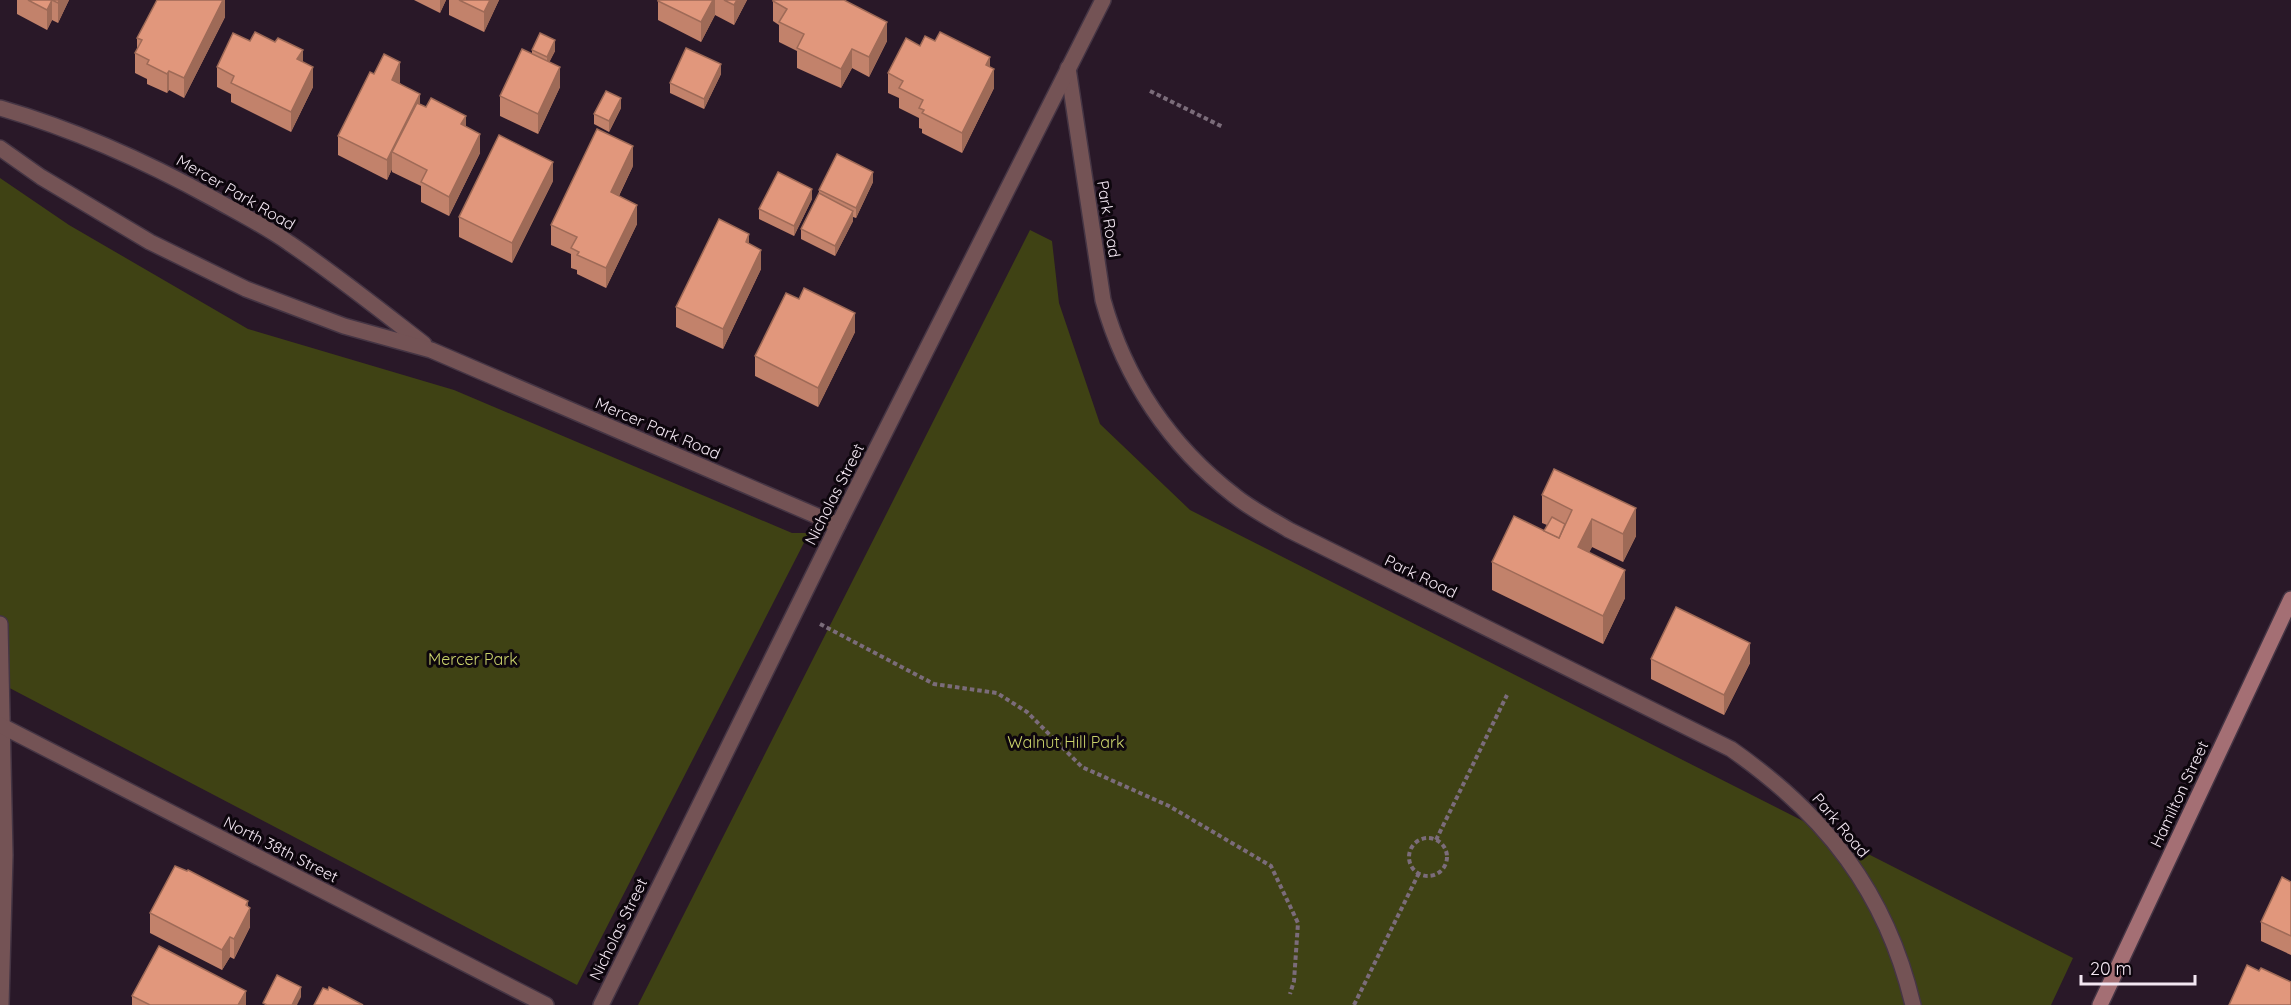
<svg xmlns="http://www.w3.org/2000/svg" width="2291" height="1005" font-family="Quicksand,sans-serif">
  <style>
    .green { fill: #3f4214 }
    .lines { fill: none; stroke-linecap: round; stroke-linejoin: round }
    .street-casing { stroke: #453544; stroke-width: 18 }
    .secondary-casing { stroke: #453544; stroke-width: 18 }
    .path { stroke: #7b6c7a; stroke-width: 4; stroke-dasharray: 4.5 3; stroke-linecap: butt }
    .street { stroke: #745355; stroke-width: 15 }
    .secondary { stroke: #a46f74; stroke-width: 15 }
    .wall { fill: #c2826b }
    .shaded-wall { fill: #9e6a57 }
    .building { fill: #e1977c; stroke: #9e6a57; stroke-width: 1.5 }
    .labels { text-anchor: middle; stroke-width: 6; stroke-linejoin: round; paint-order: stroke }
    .street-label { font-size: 16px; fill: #f3e7f2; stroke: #0d060d }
    .park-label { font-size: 16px; fill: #cad26b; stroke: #0d060d }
  </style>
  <rect width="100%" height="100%" fill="#291828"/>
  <!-- green -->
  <g class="green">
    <polygon points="0,178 69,225 248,329 454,390 792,533 809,533 577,985 0,683"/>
    <polygon points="1030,230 1052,241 1059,303 1100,424 1190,510 2073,958 2051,1005 638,1005"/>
  </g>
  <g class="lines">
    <!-- street casing -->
    <g class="street-casing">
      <g id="street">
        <path d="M1068 68 1103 300C1125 379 1170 446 1235 496 1251 509 1271 519 1289 530L1731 749C1825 815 1886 891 1913 1005"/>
        <path d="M0 108C76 130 145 161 214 199 239 213 265 226 289 243 335 274 380 310 424 344"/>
        <polyline points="0,148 41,177 150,242 246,289 344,326 431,350 838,525"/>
        <polyline points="0,624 5,855 1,1005"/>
        <polyline points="0,725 546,1005"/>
        <polyline points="601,1005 838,525 1103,0"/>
      </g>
    </g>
    <!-- secondary casing -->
    <g class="secondary-casing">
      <polyline id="secondary" points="2100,1005 2291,599"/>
    </g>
    <!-- path -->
    <g class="path">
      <polyline points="1150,91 1223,127"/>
      <polyline points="820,624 934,684 997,693 1027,712 1082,767 1169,806 1271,866 1298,923 1294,981 1290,994"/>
      <circle cx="1428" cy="857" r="19"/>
      <polyline points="1436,840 1507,695"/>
      <polyline points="1354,1005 1419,873"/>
    </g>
    <!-- street -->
    <use href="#street" class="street"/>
    <!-- secondary -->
    <use href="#secondary" class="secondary"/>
  </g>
  <!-- wall -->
  <g class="wall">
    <polygon points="17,0 69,0 58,23 52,20 47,30 17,14"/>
    <polygon points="225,0 225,17 184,98 169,90 167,93 147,84 147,79 135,73 135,53 137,50 137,38"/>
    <polygon points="414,0 446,0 440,13"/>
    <polygon points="449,0 499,0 484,32 449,15"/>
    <polygon points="658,0 747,0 734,25 715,15 701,42 658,20"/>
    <polygon points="773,1 887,41 869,77 852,68 841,88 797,68 797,51 779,42 779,25 773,21"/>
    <polygon points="250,41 303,62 313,87 291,132 231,102 231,94 217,87 217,67"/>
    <polygon points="920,46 990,67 994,88 962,153 922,133 922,129 919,128 919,118 899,108 899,98 888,93 888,73"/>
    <polygon points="532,50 555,51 549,62 560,87 538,134 500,116 500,96 532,54"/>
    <polygon points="721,74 704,109 670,93 670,83"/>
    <polygon points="400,82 400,83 420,104 466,127 480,153 449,216 421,202 421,186 392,172 392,169 387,180 338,155 338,136"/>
    <polygon points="621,108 609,132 594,124 594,114"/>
    <polygon points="633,166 619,196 637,224 606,288 577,274 577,270 571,268 571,254 551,245 551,225"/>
    <polygon points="553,181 512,263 459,237 459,217"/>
    <polygon points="873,182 856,218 853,217 853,221 835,256 801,239 801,229 819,193 819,190"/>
    <polygon points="812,199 794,236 759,219 759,209"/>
    <polygon points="749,244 761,269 723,349 676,327 676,307"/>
    <polygon points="799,299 855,332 818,407 755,376 755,356"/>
    <polygon points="1542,495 1636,536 1623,562 1592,547 1589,552 1625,598 1603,644 1492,590 1492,562 1544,531 1547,525 1542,523"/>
    <polygon points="1651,659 1750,663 1724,715 1651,679"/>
    <polygon points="2291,882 2291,955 2261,941 2261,922"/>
    <polygon points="248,907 250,927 234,959 230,957 222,970 150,933 150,913"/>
    <polygon points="132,996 246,1005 132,1005"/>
  </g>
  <!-- shaded-wall -->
  <g class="shaded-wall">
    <polygon points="52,0 52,20 47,30 47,10"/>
    <polygon points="59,0 69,0 58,23 58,3"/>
    <polygon points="223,0 225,0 225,17 184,98 184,78"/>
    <polygon points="440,0 446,0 440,13"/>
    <polygon points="490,0 499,0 484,32 484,12"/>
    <polygon points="713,0 715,0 715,15 701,42 701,22"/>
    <polygon points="737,0 747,0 734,25 734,5"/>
    <polygon points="887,22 887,41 869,77 869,57"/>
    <polygon points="555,40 555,51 547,67 547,57"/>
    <polygon points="852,49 852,68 841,88 841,69"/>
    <polygon points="303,50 303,69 297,59"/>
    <polygon points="990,57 990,76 986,65"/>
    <polygon points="400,62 400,82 392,99 392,80"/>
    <polygon points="721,64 721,74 704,109 704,99"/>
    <polygon points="313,67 313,87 291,132 291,112"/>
    <polygon points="560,67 560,87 538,134 538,114"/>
    <polygon points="994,69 994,88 962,153 962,133"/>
    <polygon points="169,71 169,90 167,93 167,74"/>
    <polygon points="420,94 420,113 392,152 392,169 387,180 387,160"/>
    <polygon points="621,98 621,108 609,132 609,121"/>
    <polygon points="466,116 466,136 461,124"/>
    <polygon points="480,134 480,153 449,216 449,197"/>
    <polygon points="633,146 633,166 611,212 611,192"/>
    <polygon points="553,162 553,181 512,263 512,243"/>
    <polygon points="873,172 873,182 856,218 856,208"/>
    <polygon points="812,189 812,199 794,236 794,226"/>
    <polygon points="637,205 637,224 606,288 606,268"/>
    <polygon points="853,211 853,221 835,256 835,246"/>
    <polygon points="749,234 749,254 746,242"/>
    <polygon points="761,250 761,269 723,349 723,329"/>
    <polygon points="855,313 855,332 818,407 818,388"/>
    <polygon points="1636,508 1636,536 1623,562 1623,534"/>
    <polygon points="1592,519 1592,547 1578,575 1578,547"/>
    <polygon points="1625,570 1625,598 1603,644 1603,616"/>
    <polygon points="1750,643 1750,663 1724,715 1724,695"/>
    <polygon points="248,901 248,912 250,908 250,927 234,959 234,939"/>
    <polygon points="230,937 230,957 222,970 222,950"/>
    <polygon points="301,987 301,997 297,1005 292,1005"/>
    <polygon points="246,991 246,1005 238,1005"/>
  </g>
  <!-- building -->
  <g class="building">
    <polygon points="28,0 59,0 58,3 52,0 47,10"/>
    <polygon points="157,0 223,0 184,78 169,71 167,74 147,64 149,60 135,53 142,40 137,38"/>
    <polygon points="459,0 490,0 484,12"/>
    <polygon points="658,0 713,0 701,22 658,1"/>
    <polygon points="724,0 737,0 734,5"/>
    <polygon points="773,0 844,0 887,22 869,57 852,49 841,69 797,48 804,34 779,22 787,9 773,1"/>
    <polygon points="255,32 275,42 278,38 303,50 297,59 313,67 291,112 231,83 234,76 217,67 233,33 250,41"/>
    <polygon points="940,32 990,57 986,65 994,69 962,133 922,113 924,110 919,108 923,100 899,88 903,81 888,73 906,38 920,46 925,36 935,41"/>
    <polygon points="540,33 555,40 547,57 532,50"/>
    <polygon points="686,48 721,64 704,99 670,83"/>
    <polygon points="522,49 560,67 538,114 500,96"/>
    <polygon points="384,54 400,62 392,80 420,94 387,160 338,136 370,72 374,74"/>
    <polygon points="606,91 621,98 609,121 594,114"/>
    <polygon points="431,98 466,116 461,124 480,134 449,197 421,182 427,170 392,152 417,103 426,107"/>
    <polygon points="597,129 633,146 611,192 637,205 606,268 577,255 579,252 571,248 577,237 551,225"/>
    <polygon points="499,135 553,162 512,243 459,217"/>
    <polygon points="837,154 873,172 856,208 819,190"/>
    <polygon points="778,172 812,189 794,226 759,209"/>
    <polygon points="819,193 853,211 835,246 801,229"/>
    <polygon points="719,219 749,234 746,242 761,250 723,329 676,307"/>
    <polygon points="804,288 855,313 818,388 755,356 786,293 799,299"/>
    <polygon points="1554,469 1636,508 1623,534 1592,519 1578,547 1625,570 1603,616 1492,562 1514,516 1559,538 1572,510 1542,495"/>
    <polygon points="1552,517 1565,524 1559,538 1544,531"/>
    <polygon points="1676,607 1750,643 1724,695 1651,659"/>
    <polygon points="175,866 187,871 188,870 248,901 246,905 250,908 234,939 230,937 222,950 150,913"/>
    <polygon points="2282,877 2291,882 2291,936 2261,922"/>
    <polygon points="159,946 246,991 238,1005 150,1005 132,996"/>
    <polygon points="2247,965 2259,971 2261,968 2291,982 2291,1005 2229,1005"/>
    <polygon points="277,975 301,987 292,1005 267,1005 263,1003"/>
    <polygon points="329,987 363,1005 314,1005 323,988 328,990"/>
  </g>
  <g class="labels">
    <!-- street labels -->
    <g class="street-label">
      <text transform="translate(236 192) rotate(30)" y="6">Mercer Park Road</text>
      <text transform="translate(1109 219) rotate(81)" y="6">Park Road</text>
      <text transform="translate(658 428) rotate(23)" y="6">Mercer Park Road</text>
      <text transform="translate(834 494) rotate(-63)" y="6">Nicholas Street</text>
      <text transform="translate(1421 576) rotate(26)" y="6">Park Road</text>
      <text transform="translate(2179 794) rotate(-65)" y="6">Hamilton Street</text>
      <text transform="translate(1841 825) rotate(50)" y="6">Park Road</text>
      <text transform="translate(281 849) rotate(27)" y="6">North 38th Street</text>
      <text transform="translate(618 929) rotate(-64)" y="6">Nicholas Street</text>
    </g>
    <!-- park labels -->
    <g class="park-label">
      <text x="473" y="665">Mercer Park</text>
      <text x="1066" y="748">Walnut Hill Park</text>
    </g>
  </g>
  <!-- scale -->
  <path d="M2081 975v9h114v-9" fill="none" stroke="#f3e7f2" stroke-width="3"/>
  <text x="2090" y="975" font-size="18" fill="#f3e7f2" stroke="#0d060d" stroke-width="4.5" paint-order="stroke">20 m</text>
</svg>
